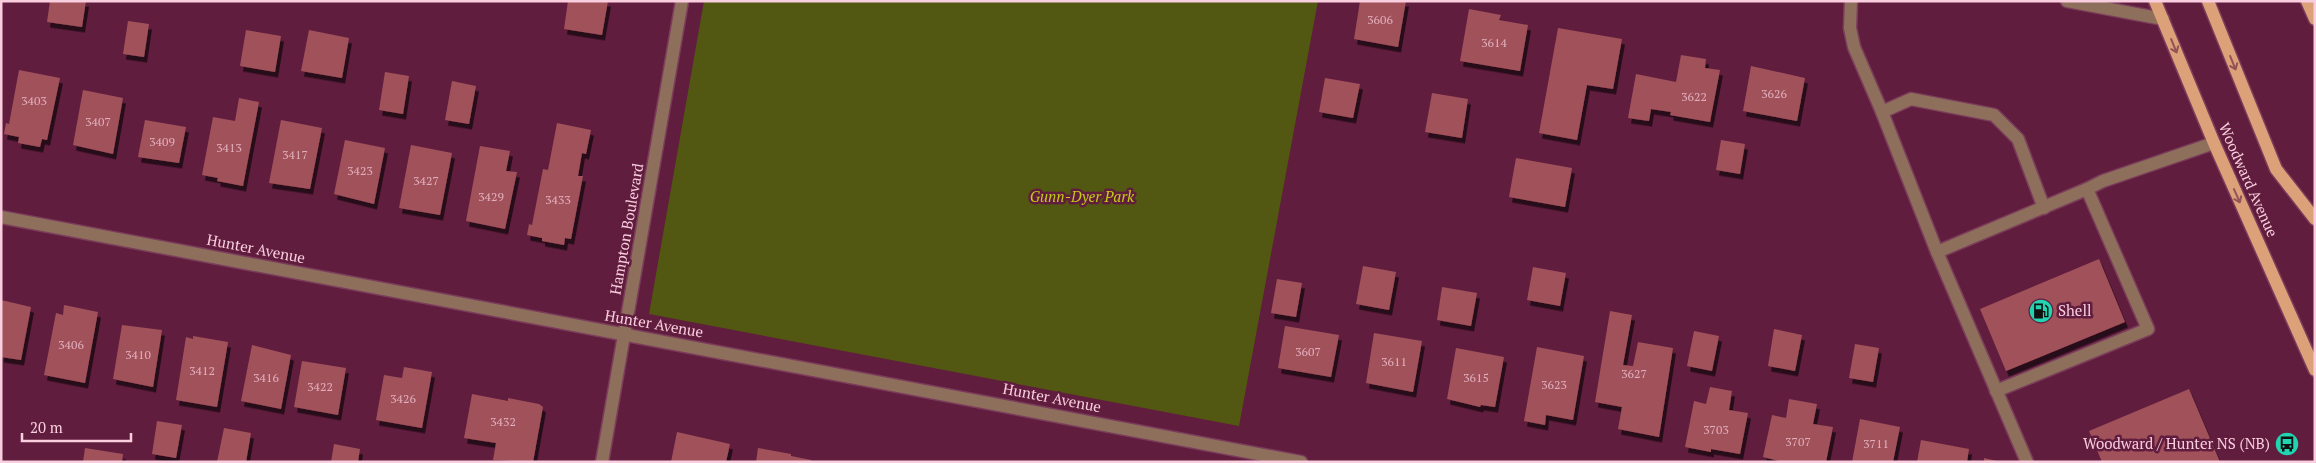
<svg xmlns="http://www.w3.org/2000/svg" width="2316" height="463" font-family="'PT Serif',serif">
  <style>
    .green { fill: #525711 }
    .building { fill: #a0515a; filter: url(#shadow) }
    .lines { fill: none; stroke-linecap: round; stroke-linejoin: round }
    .minor-casing { stroke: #7c3d5b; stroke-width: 15 }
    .major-casing { stroke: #7c3d5b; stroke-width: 15 }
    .minor { stroke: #8d6f5c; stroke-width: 12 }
    .major { stroke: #dda17a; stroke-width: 12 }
    .oneway { stroke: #935256 }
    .labels { text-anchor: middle; stroke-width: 5; stroke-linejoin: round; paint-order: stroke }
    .number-label { font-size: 12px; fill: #e3afbd }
    .street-label { font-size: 15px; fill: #f9cede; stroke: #611d3e }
    .park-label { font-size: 15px; font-style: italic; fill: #c1cc13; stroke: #611d3e }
    .poi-label { font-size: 15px; fill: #f9cede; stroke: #611d3e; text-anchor: start }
  </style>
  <defs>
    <filter id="shadow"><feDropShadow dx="3" dy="5.5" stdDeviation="0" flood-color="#0009"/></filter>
  </defs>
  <rect width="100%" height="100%" fill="#611d3e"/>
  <!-- green -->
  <polygon class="green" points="704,1 1318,1 1239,426 649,314"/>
  <!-- building -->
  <g class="building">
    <polygon points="50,1 86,1 82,27 47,22"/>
    <polygon points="568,1 608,1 602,35 564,29"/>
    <polygon points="1360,1 1406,1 1398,47 1354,39"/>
    <polygon points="1469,9 1501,15 1499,20 1528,25 1520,71 1460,61"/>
    <polygon points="128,21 149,24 144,57 123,54"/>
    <polygon points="1558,28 1622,39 1613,89 1587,85 1577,140 1539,133"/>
    <polygon points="246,30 281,36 275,72 240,66"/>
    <polygon points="309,30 349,38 342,78 301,71"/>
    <polygon points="1681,55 1706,59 1705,68 1720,70 1710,122 1670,115 1671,112 1651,109 1649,121 1628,118 1636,74 1676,82"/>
    <polygon points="1751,66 1805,78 1797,121 1743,111"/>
    <polygon points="19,70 60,78 47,140 42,139 40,147 18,143 19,137 4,134 6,123 9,124"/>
    <polygon points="385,72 409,76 403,114 379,110"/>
    <polygon points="1325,78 1360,84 1353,118 1319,112"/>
    <polygon points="452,81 476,86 469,124 445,120"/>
    <polygon points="83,90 123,98 113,154 73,145"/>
    <polygon points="1432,93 1468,99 1462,138 1425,132"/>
    <polygon points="239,98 259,102 243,186 217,181 218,178 202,175 213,117 235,121"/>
    <polygon points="145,120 186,127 179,163 138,157"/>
    <polygon points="281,120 322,128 310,189 269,183"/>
    <polygon points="557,123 591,130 586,154 582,153 578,176 583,176 571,239 565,238 564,245 542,241 542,238 527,235 529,224 532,225 543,169 548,170"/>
    <polygon points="345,140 385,148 374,204 334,194"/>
    <polygon points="1721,140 1745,144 1740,174 1716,170"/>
    <polygon points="411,145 452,153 440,215 399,208"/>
    <polygon points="480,146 510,151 506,171 517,172 505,229 466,221"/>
    <polygon points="1516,158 1572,168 1565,207 1509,197"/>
    <polygon points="2099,259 2125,322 2006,371 1980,309"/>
    <polygon points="1363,266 1396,272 1389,310 1356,304"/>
    <polygon points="1533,267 1566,273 1560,306 1527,300"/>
    <polygon points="1277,279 1302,283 1296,317 1271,313"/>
    <polygon points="1442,287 1477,293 1471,326 1437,320"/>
    <polygon points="1,300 31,307 21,360 1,357"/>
    <polygon points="64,305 98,312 85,383 44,375 56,313 63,315"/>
    <polygon points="1610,311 1632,315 1623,365 1633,366 1638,342 1673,348 1659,437 1618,429 1622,407 1595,402"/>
    <polygon points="122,325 162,330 153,387 113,379"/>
    <polygon points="1285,326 1339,335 1331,377 1278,368"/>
    <polygon points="1774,329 1802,335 1795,371 1768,366"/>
    <polygon points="1694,331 1719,336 1712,371 1687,366"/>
    <polygon points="1374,333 1422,341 1413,392 1366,383"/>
    <polygon points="193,336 228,342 217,407 176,400 186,337 193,339"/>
    <polygon points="1855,344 1879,348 1873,382 1849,378"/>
    <polygon points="252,345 291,355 281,409 241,401"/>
    <polygon points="1537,347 1584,356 1573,420 1546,415 1545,425 1524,421"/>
    <polygon points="1456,348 1504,357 1495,407 1481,405 1480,407 1447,399"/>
    <polygon points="302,361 346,368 338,415 294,407"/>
    <polygon points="404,367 432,372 422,428 376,420 384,375 402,378"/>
    <polygon points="1710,387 1732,391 1729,410 1748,413 1740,454 1711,449 1711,452 1685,447 1694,401 1706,404"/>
    <polygon points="2189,389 2220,462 2102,462 2089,431"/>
    <polygon points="472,394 508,401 508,398 539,404 543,407 533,462 493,460 496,443 464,438"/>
    <polygon points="1789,399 1817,404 1813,424 1833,427 1826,462 1783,462 1763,457 1772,415 1786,418"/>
    <polygon points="1860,419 1900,427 1893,462 1852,462"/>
    <polygon points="157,421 182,425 176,458 152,454"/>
    <polygon points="224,428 251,433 246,462 217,462"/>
    <polygon points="677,432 730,444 726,462 671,462"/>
    <polygon points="1921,440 1969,449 1967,462 1917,462"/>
    <polygon points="334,444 360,449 358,462 331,462"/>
    <polygon points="85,448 123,454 122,462 83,462"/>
    <polygon points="758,448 791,454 791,456 811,460 811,462 756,462"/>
    <polygon points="1984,458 1997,461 1997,462 1984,462"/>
  </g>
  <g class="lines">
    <!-- minor casing -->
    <g class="minor-casing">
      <g id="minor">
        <polyline points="1851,1 1850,28 1854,47 1882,112 1937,252 2027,462"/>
        <polyline points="2067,1 2163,19"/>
        <polyline points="1882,112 1911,99 1994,115 2018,139 2044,208"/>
        <polyline points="1,217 1301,462"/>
        <polyline points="1937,252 2087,189"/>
        <polyline points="1996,391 2148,329 2087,189 2103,181 2214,143"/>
        <polyline points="602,462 682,1"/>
      </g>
    </g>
    <!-- major casing -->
    <g class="major-casing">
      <g id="major">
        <polyline points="2155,1 2214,143 2315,370"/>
        <polyline points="2208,1 2276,169 2315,219"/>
        <polyline points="2307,1 2315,19"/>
      </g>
    </g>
    <!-- minor -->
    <use href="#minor" class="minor"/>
    <!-- major -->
    <use href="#major" class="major"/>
  </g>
  <!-- one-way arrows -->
  <defs><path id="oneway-shaft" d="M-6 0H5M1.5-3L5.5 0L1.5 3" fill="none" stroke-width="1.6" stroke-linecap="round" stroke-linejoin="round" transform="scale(1.25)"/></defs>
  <g class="oneway">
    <use href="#oneway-shaft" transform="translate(2174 46) rotate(68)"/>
    <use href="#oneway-shaft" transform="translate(2233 63) rotate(68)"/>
    <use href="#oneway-shaft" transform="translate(2237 196) rotate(66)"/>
  </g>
  <!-- icons -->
  <defs>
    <g id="fuel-disc" transform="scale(1.25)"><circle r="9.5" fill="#20d5b0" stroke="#611d3e"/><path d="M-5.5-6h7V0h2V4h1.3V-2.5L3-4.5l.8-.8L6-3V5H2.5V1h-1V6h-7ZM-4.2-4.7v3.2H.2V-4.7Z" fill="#111"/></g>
    <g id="bus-disc" transform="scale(1.25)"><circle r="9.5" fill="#20d5b0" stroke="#611d3e"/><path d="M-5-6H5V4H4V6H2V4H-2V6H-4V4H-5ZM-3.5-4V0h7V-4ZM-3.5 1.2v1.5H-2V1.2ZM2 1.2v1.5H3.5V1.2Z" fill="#111"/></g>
  </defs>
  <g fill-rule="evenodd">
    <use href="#fuel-disc" x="2041" y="311"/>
    <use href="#bus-disc" x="2287" y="444"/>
  </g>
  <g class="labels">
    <!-- number labels -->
    <g class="number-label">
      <text x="1380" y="24">3606</text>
      <text x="1494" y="47">3614</text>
      <text x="1774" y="98">3626</text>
      <text x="1694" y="101">3622</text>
      <text x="34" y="105">3403</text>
      <text x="98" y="126">3407</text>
      <text x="162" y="146">3409</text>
      <text x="229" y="152">3413</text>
      <text x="295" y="159">3417</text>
      <text x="360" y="175">3423</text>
      <text x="426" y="185">3427</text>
      <text x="491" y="201">3429</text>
      <text x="558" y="204">3433</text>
      <text x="71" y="349">3406</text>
      <text x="1308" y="356">3607</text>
      <text x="138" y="359">3410</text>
      <text x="1394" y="366">3611</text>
      <text x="202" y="375">3412</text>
      <text x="1634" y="378">3627</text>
      <text x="266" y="382">3416</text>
      <text x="1476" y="382">3615</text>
      <text x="1554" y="389">3623</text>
      <text x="320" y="391">3422</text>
      <text x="403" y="403">3426</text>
      <text x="503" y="426">3432</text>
      <text x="1716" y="434">3703</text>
      <text x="1798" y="446">3707</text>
      <text x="1876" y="448">3711</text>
    </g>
    <!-- street labels -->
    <g class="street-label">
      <text transform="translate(2248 180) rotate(66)" y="5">Woodward Avenue</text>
      <text transform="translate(627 229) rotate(-80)" y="5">Hampton Boulevard</text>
      <text transform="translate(256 249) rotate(11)" y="5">Hunter Avenue</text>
      <text transform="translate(654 324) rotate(10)" y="5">Hunter Avenue</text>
      <text transform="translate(1052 398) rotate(11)" y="5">Hunter Avenue</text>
    </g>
    <!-- park labels -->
    <g class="park-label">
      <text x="1082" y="202">Gunn-Dyer Park</text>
    </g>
    <!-- poi labels -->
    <g class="poi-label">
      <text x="2058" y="316">Shell</text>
      <text x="2270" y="449" text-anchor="end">Woodward / Hunter NS (NB)</text>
    </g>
  </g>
  <!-- border -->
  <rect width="2316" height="463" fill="none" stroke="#f9cede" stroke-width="5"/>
  <!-- scale -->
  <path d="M22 433v8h109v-8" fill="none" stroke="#f9cede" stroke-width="2.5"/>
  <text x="30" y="433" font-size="15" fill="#f9cede" stroke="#611d3e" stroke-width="4" paint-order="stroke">20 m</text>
</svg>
